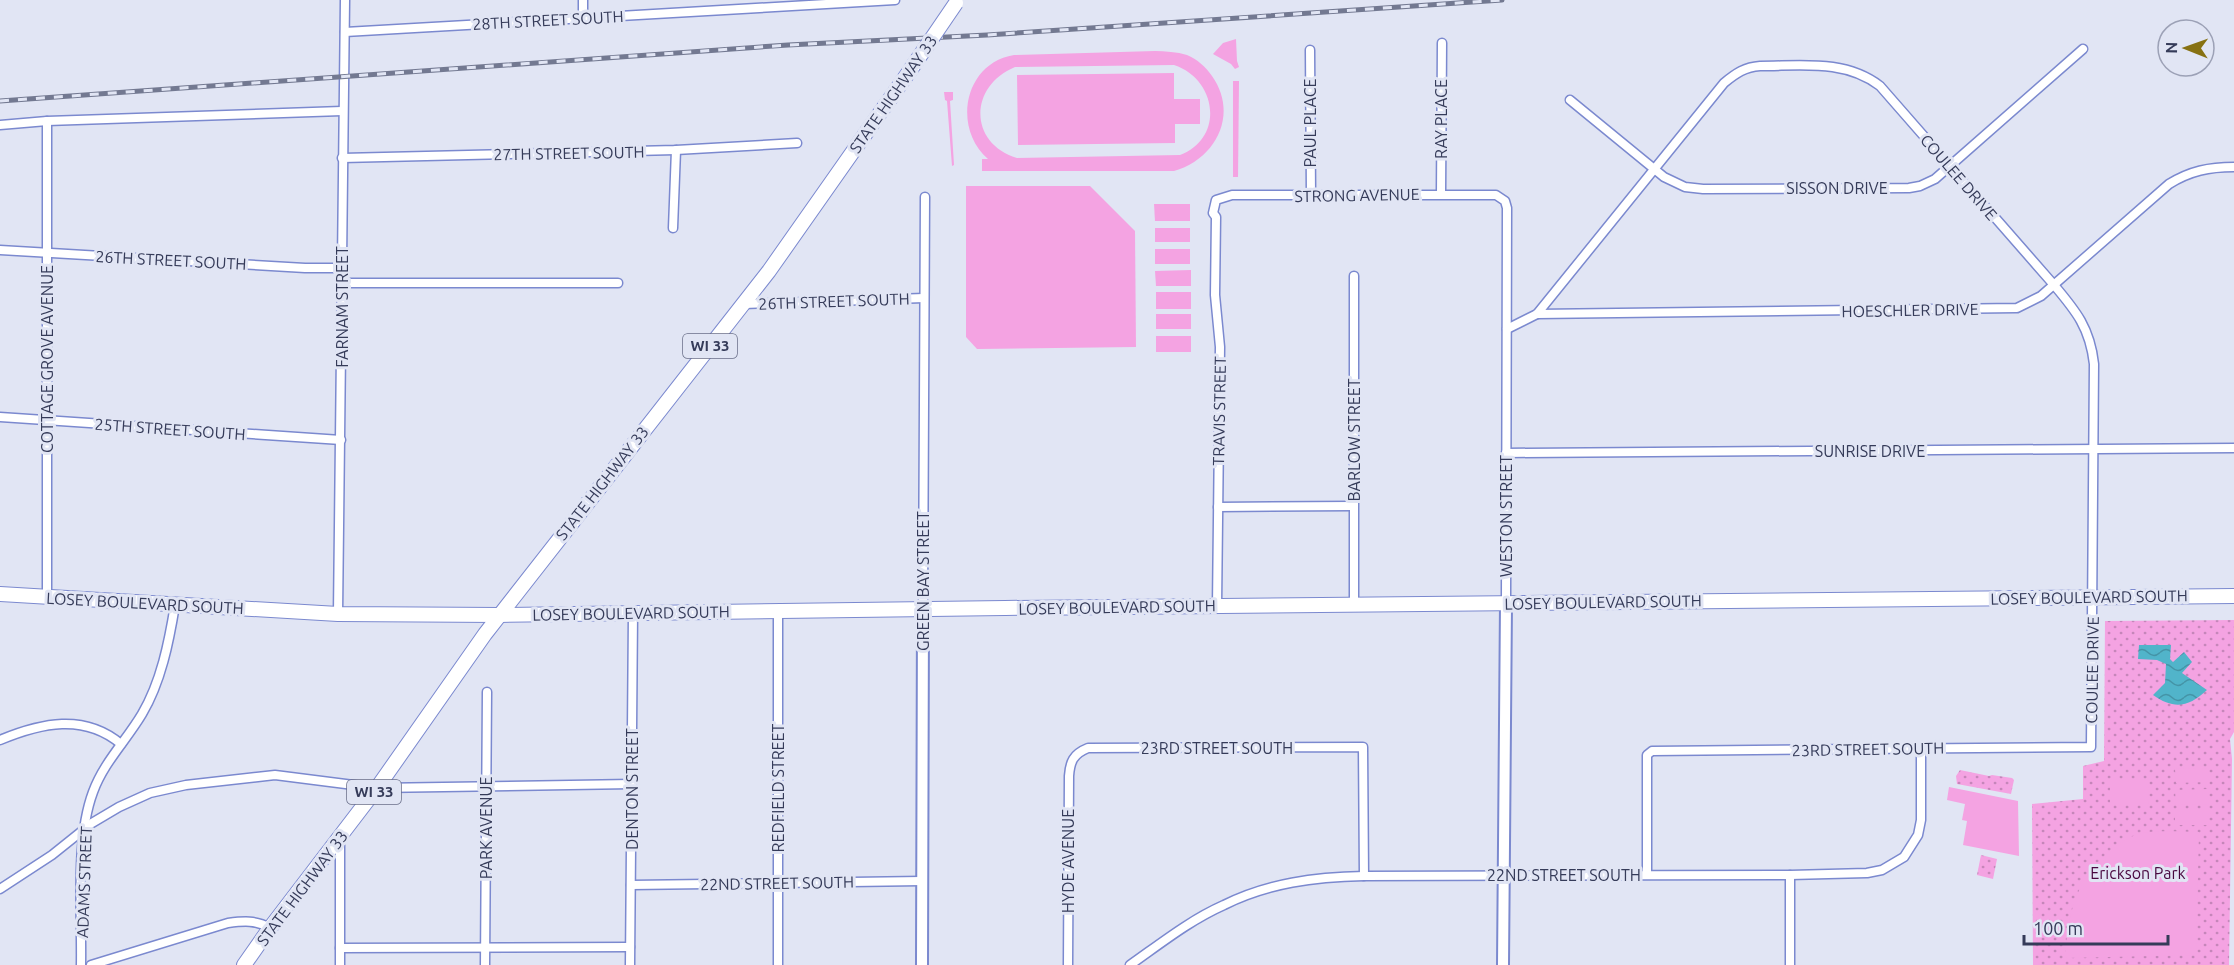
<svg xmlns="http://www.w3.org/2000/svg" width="2234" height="965" font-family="Ubuntu,sans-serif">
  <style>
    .grass { fill: url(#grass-dots) }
    .pitch { fill: #f4a3e2; fill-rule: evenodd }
    .water { fill: url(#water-waves) }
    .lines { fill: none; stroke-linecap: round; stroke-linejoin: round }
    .minor-casing { stroke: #7b89cf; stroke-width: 11 }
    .tertiary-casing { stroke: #7b89cf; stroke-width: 14 }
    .primary-casing { stroke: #7b89cf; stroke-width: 16 }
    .minor { stroke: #fff; stroke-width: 8 }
    .tertiary { stroke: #fff; stroke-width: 10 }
    .primary { stroke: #fff; stroke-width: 14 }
    .rail-casing { stroke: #737991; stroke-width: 5 }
    .rail { stroke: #e1e5f4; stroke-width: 3; stroke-dasharray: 9; stroke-linecap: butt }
    .primary-bridge-casing { stroke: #7b89cf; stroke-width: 16; stroke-linecap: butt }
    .primary-bridge { stroke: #fff; stroke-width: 14 }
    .labels { text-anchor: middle; stroke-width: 6; stroke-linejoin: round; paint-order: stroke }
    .shield { fill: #e1e5f4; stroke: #696e88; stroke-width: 1.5 }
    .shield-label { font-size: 15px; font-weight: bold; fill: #353b59 }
    .street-label { font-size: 16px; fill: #353b59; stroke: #e1e5f4 }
    .park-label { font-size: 16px; fill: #48073f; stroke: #e1e5f4 }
  </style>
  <defs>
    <pattern id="grass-dots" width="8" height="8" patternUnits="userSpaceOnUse" patternTransform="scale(1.5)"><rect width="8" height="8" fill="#f4a3e2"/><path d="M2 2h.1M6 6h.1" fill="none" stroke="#c686ba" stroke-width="1.8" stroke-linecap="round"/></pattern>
    <pattern id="water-waves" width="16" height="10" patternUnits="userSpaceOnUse" patternTransform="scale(1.5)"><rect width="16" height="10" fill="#51b4ca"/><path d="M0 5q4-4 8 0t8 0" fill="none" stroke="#4494a7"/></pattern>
  </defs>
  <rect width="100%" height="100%" fill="#e1e5f4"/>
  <!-- grass -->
  <g class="grass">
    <polygon points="2234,620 2234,732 2230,739 2232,759 2229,965 2033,965 2032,804 2083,799 2083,766 2104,761 2105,621"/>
    <polygon points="1960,770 1989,776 1992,775 2012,778 2014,780 2011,794 1957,784 1956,776"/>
    <polygon points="1981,855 1997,859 1993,879 1977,875"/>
  </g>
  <!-- pitch -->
  <g class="pitch">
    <polygon points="1236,39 1237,61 1239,67 1235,69 1231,64 1213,54 1223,43"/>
    <path d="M1155 51C1165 51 1177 52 1187 55 1197 59 1206 67 1212 76 1239 114 1216 159 1174 171H982V159H988C952 128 964 63 1014 55ZM1174 65C1217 79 1225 138 1180 155L1017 158C968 143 969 86 1015 67Z"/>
    <polygon points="1174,73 1174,99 1200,99 1200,124 1175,124 1175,143 1018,145 1017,75"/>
    <polygon points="1233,81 1239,81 1238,177 1233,177"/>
    <polygon points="944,92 953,92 953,100 950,101 954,165 952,166 947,101 945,100"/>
    <polygon points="966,186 1090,186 1135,231 1136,347 977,349 966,337"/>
    <polygon points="1190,204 1190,221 1155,221 1154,204"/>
    <rect x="1155" y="228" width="35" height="14"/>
    <rect x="1155" y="249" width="35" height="15"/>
    <polygon points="1191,270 1191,286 1156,286 1155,271"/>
    <rect x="1156" y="292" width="35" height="17"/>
    <rect x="1156" y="314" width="35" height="15"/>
    <rect x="1156" y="336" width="35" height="16"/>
    <polygon points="2208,768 2208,782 2176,783 2175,769"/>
    <polygon points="2110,781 2149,781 2148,804 2110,804"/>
    <polygon points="1949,787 2018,801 2019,856 1963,845 1967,821 1962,820 1965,804 1947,800"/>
    <polygon points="2208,789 2208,804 2176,805 2175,790"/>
    <rect x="2175" y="810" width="33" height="15"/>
    <path d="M2199 832 2196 955 2065 958C2068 913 2076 876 2114 848 2123 841 2132 835 2143 833 2161 830 2180 832 2199 832Z"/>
  </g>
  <!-- water -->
  <path class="water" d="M2139 645H2171L2170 659 2173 662 2184 652 2192 662 2182 673 2207 690C2189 707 2174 710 2153 695L2165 683 2166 664 2157 660 2138 659Z"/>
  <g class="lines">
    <!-- minor casing -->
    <g class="minor-casing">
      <g id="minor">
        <polyline points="583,18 583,0"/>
        <polyline points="345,32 895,0"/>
        <polyline points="1310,50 1311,196"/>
        <polyline points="1570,100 1664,177 1685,187 1703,189 1909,188 1920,186 1935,179 2083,49"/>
        <polyline points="0,125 47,121 342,111"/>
        <polyline points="342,158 676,150 797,143"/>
        <polyline points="1441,194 1442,43"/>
        <polyline points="673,228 676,150"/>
        <polyline points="0,250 305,268 343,268"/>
        <polyline points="342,283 618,283"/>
        <polyline points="744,304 924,298"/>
        <path d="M1537 314 2017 308 2041 296 2169 184C2190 171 2209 167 2234 167"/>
        <path d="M1507 329 1537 314 1724 83C1736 73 1745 67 1760 66 1801 66 1845 59 1880 86L2054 285C2076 311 2090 328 2094 364L2091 747 1652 751 1647 755V874"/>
        <polyline points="0,417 341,440"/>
        <polyline points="1506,453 2234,448"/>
        <polyline points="1218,507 1353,506"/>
        <polyline points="47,597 47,121"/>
        <polyline points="1354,605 1354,276"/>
        <polyline points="1217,606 1220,347 1215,295 1216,217 1213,213 1216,200 1232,195 1496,195 1505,201 1507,208 1506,603"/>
        <polyline points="923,609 925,197"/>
        <polyline points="338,614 345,0"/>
        <path d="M0 740C41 723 84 713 121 744"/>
        <polyline points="1790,875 1790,965"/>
        <polyline points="631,885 922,881"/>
        <polyline points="0,889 52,855 92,823 119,807 150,793 186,785 275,775 377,788 632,784"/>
        <polyline points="340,948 630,947"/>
        <path d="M81 965C82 913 75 840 93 792 104 762 126 741 142 714 161 682 169 642 175 605"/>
        <path d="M91 965 228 923C244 921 256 920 270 928"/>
        <polyline points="340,965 340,839"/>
        <polyline points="485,965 487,692"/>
        <polyline points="630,965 633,613"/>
        <polyline points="778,965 778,611"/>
        <path d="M1068 965 1069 776C1070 762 1073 754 1088 748L1363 747 1364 876"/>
        <path d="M1130 965C1160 944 1190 920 1224 905 1268 883 1315 877 1364 876L1790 875 1867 873 1882 870 1904 857 1918 835 1921 820V749"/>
      </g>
    </g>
    <!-- tertiary casing -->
    <g class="tertiary-casing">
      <g id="tertiary">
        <polyline points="922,965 923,609"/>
        <polyline points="1503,965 1506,603"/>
      </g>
    </g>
    <!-- primary casing -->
    <g class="primary-casing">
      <g id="primary">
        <polyline points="0,594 338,614 499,615 1005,608 2234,596"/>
        <polyline points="244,965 270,928 377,788 485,634 769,271 911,69"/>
      </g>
    </g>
    <!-- minor -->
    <use href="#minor" class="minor"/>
    <!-- tertiary -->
    <use href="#tertiary" class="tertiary"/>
    <!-- primary -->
    <use href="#primary" class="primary"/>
    <!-- rail casing -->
    <g class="rail-casing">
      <polyline id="rail" points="0,101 788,45 987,35 1502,0"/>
    </g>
    <!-- rail -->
    <use href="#rail" class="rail"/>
    <!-- primary-bridge casing -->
    <g class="primary-bridge-casing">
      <polyline id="primary-bridge" points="911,69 956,3"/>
    </g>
    <!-- primary-bridge -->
    <use href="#primary-bridge" class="primary-bridge"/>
  </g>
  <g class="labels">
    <!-- shield labels -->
    <g class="shield">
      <rect x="683" y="334" width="54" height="24" rx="4.5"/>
      <rect x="347" y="780" width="54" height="24" rx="4.5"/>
    </g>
    <g class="shield-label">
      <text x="710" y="351">WI 33</text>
      <text x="374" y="797">WI 33</text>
    </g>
    <!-- street labels -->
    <g class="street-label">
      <text transform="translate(548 20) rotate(-3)" y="6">28TH STREET SOUTH</text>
      <text transform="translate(893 94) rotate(-55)" y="6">STATE HIGHWAY 33</text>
      <text transform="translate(1441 119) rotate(-90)" y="6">RAY PLACE</text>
      <text transform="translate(1310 123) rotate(-90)" y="6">PAUL PLACE</text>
      <text transform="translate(569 153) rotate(-1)" y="6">27TH STREET SOUTH</text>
      <text transform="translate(1959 177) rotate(49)" y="6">COULEE DRIVE</text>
      <text x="1837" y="194">SISSON DRIVE</text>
      <text transform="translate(1357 195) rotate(-1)" y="6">STRONG AVENUE</text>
      <text transform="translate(171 260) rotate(3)" y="6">26TH STREET SOUTH</text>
      <text transform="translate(834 301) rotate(-2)" y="6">26TH STREET SOUTH</text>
      <text transform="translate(342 307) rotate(-90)" y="6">FARNAM STREET</text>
      <text transform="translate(1910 310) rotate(-1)" y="6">HOESCHLER DRIVE</text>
      <text transform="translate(47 359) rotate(-90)" y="6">COTTAGE GROVE AVENUE</text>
      <text transform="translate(1219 411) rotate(-89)" y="6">TRAVIS STREET</text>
      <text transform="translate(170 429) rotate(4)" y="6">25TH STREET SOUTH</text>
      <text transform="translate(1354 440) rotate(-90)" y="6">BARLOW STREET</text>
      <text x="1870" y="457">SUNRISE DRIVE</text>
      <text transform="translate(602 483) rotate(-52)" y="6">STATE HIGHWAY 33</text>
      <text transform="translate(1506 516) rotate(-90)" y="6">WESTON STREET</text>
      <text transform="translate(923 581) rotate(-90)" y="6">GREEN BAY STREET</text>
      <text transform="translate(2089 597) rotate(-1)" y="6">LOSEY BOULEVARD SOUTH</text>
      <text transform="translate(1603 602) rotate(-1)" y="6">LOSEY BOULEVARD SOUTH</text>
      <text transform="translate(145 603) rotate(3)" y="6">LOSEY BOULEVARD SOUTH</text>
      <text transform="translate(1117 607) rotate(-1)" y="6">LOSEY BOULEVARD SOUTH</text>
      <text transform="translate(631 613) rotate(-1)" y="6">LOSEY BOULEVARD SOUTH</text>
      <text transform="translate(2092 670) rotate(-89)" y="6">COULEE DRIVE</text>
      <text x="1217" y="754">23RD STREET SOUTH</text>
      <text transform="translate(1868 749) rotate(-1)" y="6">23RD STREET SOUTH</text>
      <text transform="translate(778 788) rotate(-90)" y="6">REDFIELD STREET</text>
      <text transform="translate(632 789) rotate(-90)" y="6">DENTON STREET</text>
      <text transform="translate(486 828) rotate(-90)" y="6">PARK AVENUE</text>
      <text transform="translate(1068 861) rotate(-90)" y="6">HYDE AVENUE</text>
      <text x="1564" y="881">22ND STREET SOUTH</text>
      <text transform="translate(84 882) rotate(-88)" y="6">ADAMS STREET</text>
      <text transform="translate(777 883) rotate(-1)" y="6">22ND STREET SOUTH</text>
      <text transform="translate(302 888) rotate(-53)" y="6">STATE HIGHWAY 33</text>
    </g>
    <!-- park labels -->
    <g class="park-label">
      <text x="2138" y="879">Erickson Park</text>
    </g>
  </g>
  <!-- north arrow -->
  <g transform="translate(2186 48) rotate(271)"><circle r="28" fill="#e1e5f4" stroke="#9ca1b6" stroke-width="1.5"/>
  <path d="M0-4.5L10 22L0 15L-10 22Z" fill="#877112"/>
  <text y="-9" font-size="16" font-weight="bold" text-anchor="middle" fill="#353b59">N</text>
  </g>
  <!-- scale -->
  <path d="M2024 935v9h144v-9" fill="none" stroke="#353b59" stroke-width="3"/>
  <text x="2033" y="935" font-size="18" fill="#353b59" stroke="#e1e5f4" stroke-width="4.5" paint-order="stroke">100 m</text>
</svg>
